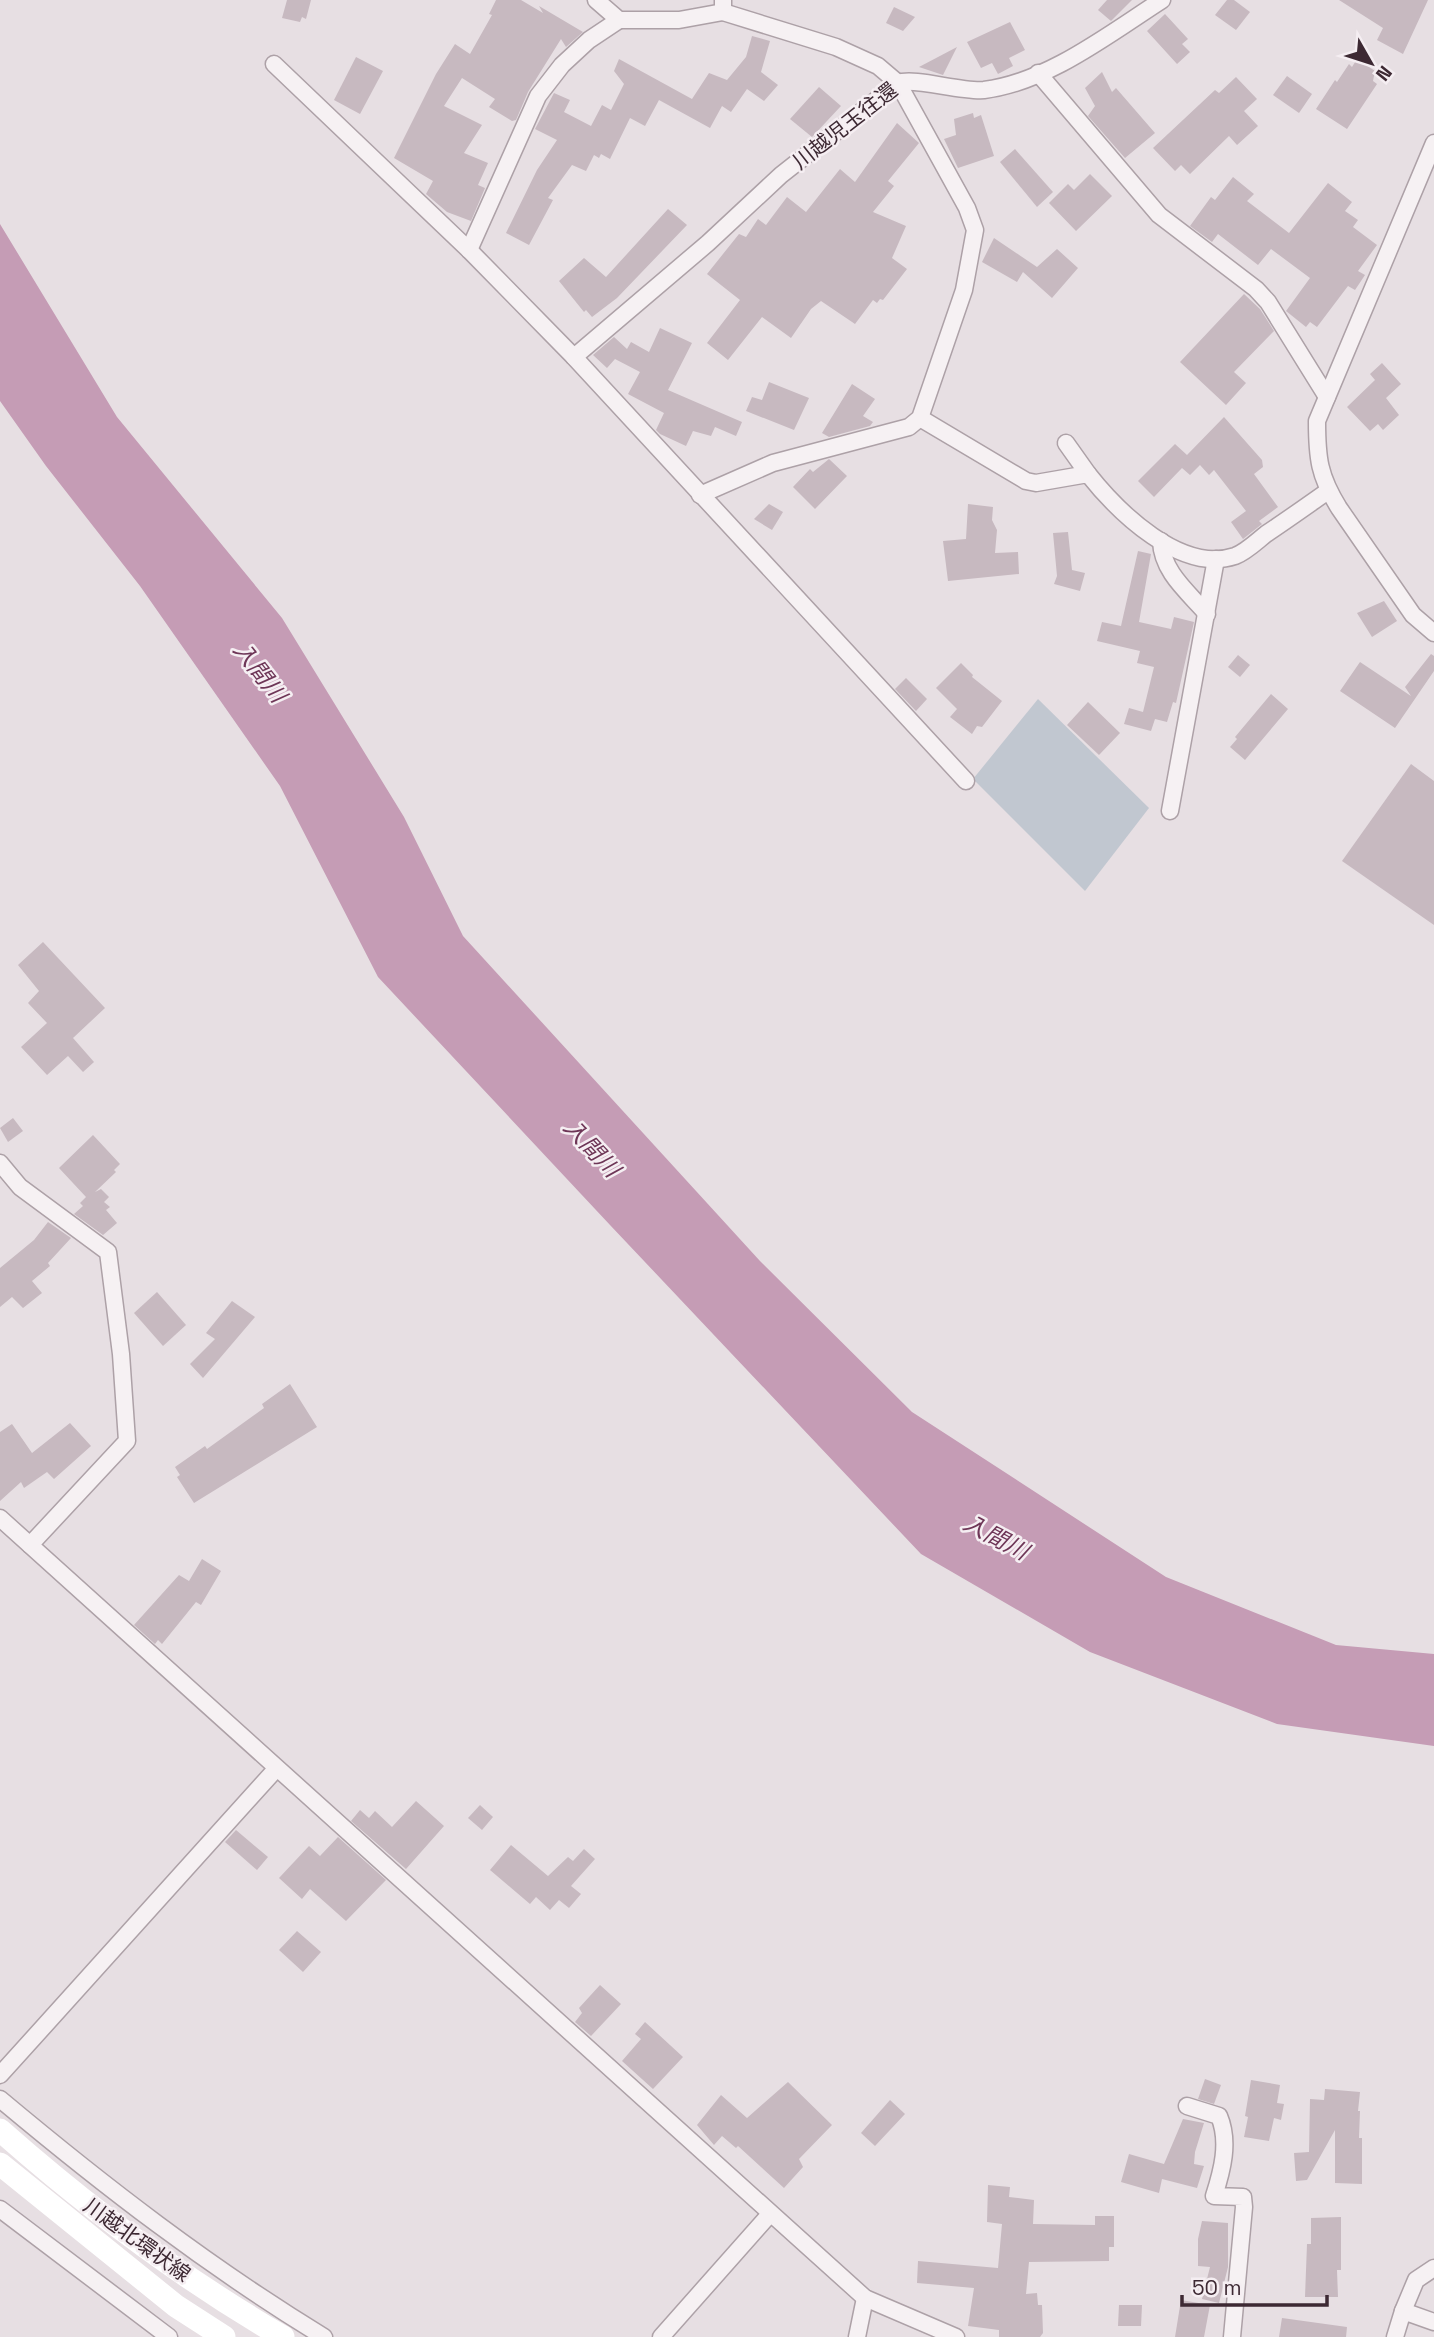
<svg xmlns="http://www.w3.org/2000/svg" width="1434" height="2337" font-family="'Space Grotesk','Noto Sans JP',sans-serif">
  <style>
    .green { fill: #c1c7d0 }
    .water { fill: #c59cb5 }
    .building { fill: #c7b9c0 }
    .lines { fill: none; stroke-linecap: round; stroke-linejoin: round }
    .street-casing { stroke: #ada1a7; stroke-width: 19 }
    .street { stroke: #f6f1f3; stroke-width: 16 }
    .secondary { stroke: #fff; stroke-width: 23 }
    .labels { text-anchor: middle; stroke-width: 5; stroke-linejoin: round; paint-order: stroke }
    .street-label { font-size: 21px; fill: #3d2933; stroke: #f5eef2 }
    .water-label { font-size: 23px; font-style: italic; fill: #6e3657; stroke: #f5eef2 }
  </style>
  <rect width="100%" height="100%" fill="#e7dfe3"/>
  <!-- green -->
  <polygon class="green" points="1038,699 1149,808 1085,891 973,779"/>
  <!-- water -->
  <polygon class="water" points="0,224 117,417 282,618 404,817 463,936 760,1261 912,1412 1166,1577 1336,1645 1434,1654 1434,1746 1277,1724 1090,1652 921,1554 610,1225 378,977 280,786 140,586 46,466 0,401"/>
  <!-- building -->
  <g class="building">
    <polygon points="287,0 311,0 306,19 302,17 300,22 282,18"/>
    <polygon points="496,0 521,0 543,13 539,6 583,32 566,47 561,39 528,92 516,120 512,121 489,107 495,99 462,78 444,106 482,125 464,153 488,163 478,185 485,188 471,221 447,212 426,194 433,181 394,158 436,74 455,44 470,54 492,15 489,14"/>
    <polygon points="1107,0 1132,0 1111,21 1098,10"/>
    <polygon points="1227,0 1234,0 1250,12 1236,30 1215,15"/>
    <polygon points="1339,0 1428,0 1403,54 1377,40 1383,28"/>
    <polygon points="894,7 915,17 903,31 886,23"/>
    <polygon points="1165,14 1188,39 1182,44 1190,52 1177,64 1147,31"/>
    <polygon points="1010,22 1025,50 1009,58 1013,66 998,74 992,63 981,68 967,42"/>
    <polygon points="752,36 770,41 761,72 778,85 764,101 747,89 731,112 722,106 710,128 659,100 645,126 630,118 610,159 601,154 599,158 594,155 586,171 572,165 548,198 553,200 529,245 506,233 537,170 557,140 535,129 554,93 570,100 564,112 591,126 602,105 611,110 624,84 614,71 619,59 692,99 709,73 727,80 746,57"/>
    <polygon points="957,47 943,75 919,67"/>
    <polygon points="356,57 383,71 360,114 334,100"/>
    <polygon points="1357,59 1375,71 1373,81 1377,84 1347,129 1316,109 1335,80 1337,82 1349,64 1352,67"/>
    <polygon points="1102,72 1112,92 1116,88 1155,133 1125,158 1088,116 1095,106 1085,88"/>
    <polygon points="1287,76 1312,94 1299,113 1273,95"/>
    <polygon points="1236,77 1257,99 1244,111 1258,126 1237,145 1229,136 1190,174 1181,165 1175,171 1153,148 1215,90 1219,93"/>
    <polygon points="819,87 841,106 812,137 790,119"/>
    <polygon points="973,113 974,118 981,115 994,156 958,168 944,139 956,135 954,119"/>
    <polygon points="897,123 919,143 888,181 894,186 873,212 906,226 892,258 907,269 883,300 880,299 877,303 873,300 855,324 821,301 811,309 791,338 762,317 728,360 707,343 740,300 707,274 739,234 746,237 758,219 766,225 787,197 806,212 840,169 855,182"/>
    <polygon points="1015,149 1053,192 1037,207 1000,162"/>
    <polygon points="1090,174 1112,196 1076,231 1049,203 1068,184 1074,190"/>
    <polygon points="1233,177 1254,194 1247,201 1289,233 1328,183 1352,202 1345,211 1358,220 1353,227 1377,245 1358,271 1365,275 1355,290 1348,286 1317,327 1310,322 1306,327 1286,311 1310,278 1271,249 1258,265 1218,234 1212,242 1190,226 1211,197 1215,200"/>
    <polygon points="668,209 687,225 617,298 592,317 586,310 584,312 559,281 584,258 606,277"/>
    <polygon points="994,238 1037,267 1057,249 1078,268 1052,298 1023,272 1017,282 982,262"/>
    <polygon points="1244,294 1260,309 1274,331 1234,372 1246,383 1226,405 1180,362"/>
    <polygon points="660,328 692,343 668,390 742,422 736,436 715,427 711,436 693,431 686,446 660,434 656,430 664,413 628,394 640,372 615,359 607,368 593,355 614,337 627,349 631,342 649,352"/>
    <polygon points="1382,363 1401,384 1386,398 1399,415 1383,430 1378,424 1370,431 1347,407 1375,380 1370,374"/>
    <polygon points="769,382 809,398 794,430 746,411 752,397 762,400"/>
    <polygon points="852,384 875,399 863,416 873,422 870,426 829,437 822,433"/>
    <polygon points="1224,417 1262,460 1263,467 1254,474 1278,507 1259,521 1262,524 1243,539 1231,522 1246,511 1214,470 1209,475 1200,465 1190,475 1182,468 1154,497 1138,481 1175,444 1187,455"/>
    <polygon points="829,459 847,476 815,509 793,487 810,469 813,472"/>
    <polygon points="769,504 783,512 772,530 754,519"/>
    <polygon points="968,504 993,507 992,520 997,530 995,553 1018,552 1019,574 948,581 943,541 966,539"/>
    <polygon points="1068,532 1072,570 1085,573 1080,591 1054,584 1057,576 1053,533"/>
    <polygon points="1138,551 1151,554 1139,622 1171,629 1174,617 1194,622 1176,703 1173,702 1167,722 1155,719 1151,731 1124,724 1129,708 1143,712 1154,667 1137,663 1140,651 1097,641 1102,622 1121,626"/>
    <polygon points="1384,601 1397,621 1372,637 1357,613"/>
    <polygon points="1431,654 1434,656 1434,671 1395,728 1340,691 1360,662 1411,696 1405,687"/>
    <polygon points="1238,655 1250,665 1240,677 1228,667"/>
    <polygon points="961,663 973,675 972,677 1002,701 982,727 977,726 972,734 950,717 957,709 936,688"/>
    <polygon points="906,678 927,699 916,711 895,689"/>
    <polygon points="1271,694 1288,709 1245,760 1230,747 1237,739 1235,737"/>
    <polygon points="1088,702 1120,733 1099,755 1067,725"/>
    <polygon points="1411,764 1434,781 1434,925 1342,861"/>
    <polygon points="43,942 105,1008 73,1038 94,1062 83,1072 68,1056 47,1075 21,1047 47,1023 28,1003 39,991 18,965"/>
    <polygon points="13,1118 23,1131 8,1142 0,1128"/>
    <polygon points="93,1135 120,1164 114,1170 116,1172 95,1192 101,1189 109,1197 104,1202 110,1207 106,1210 117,1223 103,1235 74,1214 83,1206 80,1203 86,1197 59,1168"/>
    <polygon points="48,1222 71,1238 48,1263 50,1266 32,1281 42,1293 23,1308 12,1297 0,1307 0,1268 34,1240"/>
    <polygon points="157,1292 186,1325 163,1346 134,1313"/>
    <polygon points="232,1301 255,1317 203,1378 190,1364 215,1339 206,1333"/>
    <polygon points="290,1384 317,1427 194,1503 177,1477 180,1475 175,1467 205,1446 207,1449 264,1408 262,1404"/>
    <polygon points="70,1423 91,1446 54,1479 47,1472 24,1488 21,1482 0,1501 0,1432 12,1424 32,1453"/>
    <polygon points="202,1559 221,1571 201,1605 196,1602 162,1644 158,1640 155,1644 134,1625 179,1575 189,1581"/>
    <polygon points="416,1801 444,1826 406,1869 351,1821 360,1810 369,1818 375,1811 392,1827"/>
    <polygon points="480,1805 493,1817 482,1830 468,1818"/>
    <polygon points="236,1830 268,1857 257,1870 225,1842"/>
    <polygon points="338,1837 386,1880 346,1921 310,1889 302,1899 279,1878 309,1846 320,1856"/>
    <polygon points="511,1845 548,1876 568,1857 573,1861 584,1849 595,1859 571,1886 581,1894 569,1908 559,1900 550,1910 536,1897 530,1904 490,1870"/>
    <polygon points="297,1931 321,1952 303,1972 279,1950"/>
    <polygon points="600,1985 621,2004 591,2036 575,2022 582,2013 579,2008"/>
    <polygon points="645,2022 683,2057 653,2089 622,2061 641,2039 635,2034"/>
    <polygon points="1205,2079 1221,2085 1214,2104 1198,2099"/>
    <polygon points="1251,2080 1280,2085 1277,2103 1284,2104 1281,2120 1274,2118 1269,2141 1244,2137 1248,2117 1245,2116"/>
    <polygon points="788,2082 832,2125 799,2159 803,2167 784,2188 738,2146 736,2148 722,2136 714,2145 697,2125 721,2095 747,2118"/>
    <polygon points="1325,2089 1360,2092 1358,2111 1360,2111 1359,2138 1362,2138 1362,2184 1335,2183 1335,2130 1307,2180 1296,2181 1294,2153 1309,2152 1310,2099 1324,2100"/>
    <polygon points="890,2100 905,2114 875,2146 861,2133"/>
    <polygon points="1183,2119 1204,2123 1195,2152 1194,2164 1204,2166 1197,2188 1162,2179 1159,2193 1121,2182 1129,2154 1164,2164"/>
    <polygon points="988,2185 1010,2187 1009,2197 1034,2200 1033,2224 1095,2225 1095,2216 1114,2216 1114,2247 1109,2247 1109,2261 1029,2262 1026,2294 1037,2293 1038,2305 1042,2305 1043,2333 1040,2337 999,2337 999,2330 968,2326 974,2288 917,2283 918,2261 998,2268 1002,2224 987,2222"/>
    <polygon points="1341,2217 1341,2270 1337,2270 1338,2297 1305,2297 1307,2244 1311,2244 1311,2218"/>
    <polygon points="1202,2221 1228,2223 1228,2267 1219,2303 1202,2299 1210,2267 1198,2266 1198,2239"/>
    <polygon points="1181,2300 1210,2305 1204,2337 1175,2337"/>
    <polygon points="1119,2305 1142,2305 1141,2326 1118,2326"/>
    <polygon points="1282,2318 1347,2327 1346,2337 1279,2337"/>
  </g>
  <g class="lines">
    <!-- street casing -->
    <g class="street-casing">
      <g id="street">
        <polyline points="596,0 619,20 679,20 723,12 723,0"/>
        <polyline points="274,64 469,250 574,357 966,781"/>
        <polyline points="1038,73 1159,215 1256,289 1268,302 1327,397"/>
        <path d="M1434 143 1317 421C1317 458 1319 476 1339 508L1413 615 1434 633"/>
        <polyline points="469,250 538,96 562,65 589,40 619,20"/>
        <path d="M574 357 708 243 781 175 898 83C915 77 960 92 984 90 1048 82 1109 34 1162 0"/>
        <path d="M920 418 1026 481 1036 483 1088 474C1118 512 1181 574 1235 556 1246 552 1257 541 1266 534 1287 520 1308 505 1328 491"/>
        <polyline points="1066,443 1088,474"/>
        <polyline points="700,495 773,463 909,427 920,418 964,290 975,230 967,208 898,83 878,66 836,47 723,12"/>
        <path d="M1161 541C1162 572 1188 592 1207 614"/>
        <polyline points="1170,811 1216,559"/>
        <polyline points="0,1163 20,1187 108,1252 121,1354 127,1441 30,1545"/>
        <polyline points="0,1518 865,2298 956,2337"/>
        <polyline points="0,2075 276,1769"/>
        <path d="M0 2099C104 2186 209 2267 324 2337"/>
        <path d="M1187 2106 1219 2116C1230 2142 1222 2171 1214 2196L1243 2197 1244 2207 1232 2337"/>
        <polyline points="0,2209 169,2337"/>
        <polyline points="1403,2311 1416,2280 1434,2268"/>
        <polyline points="661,2337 770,2214"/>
        <polyline points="857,2337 865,2298"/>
        <polyline points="1395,2337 1403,2311 1434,2322"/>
      </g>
    </g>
    <!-- street -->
    <use href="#street" class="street"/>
    <!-- secondary -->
    <g class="secondary">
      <path d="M0 2130C88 2208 182 2278 283 2337"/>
      <polyline points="0,2164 176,2306 224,2337"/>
    </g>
  </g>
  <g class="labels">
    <!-- street labels -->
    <g class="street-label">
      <text transform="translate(845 126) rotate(-38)" y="7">川越児玉往還</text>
      <text transform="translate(137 2240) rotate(36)" y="7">川越北環状線</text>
    </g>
    <!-- water labels -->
    <g class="water-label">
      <text transform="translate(260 672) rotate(52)" y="8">入間川</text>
      <text transform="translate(592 1148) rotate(47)" y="8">入間川</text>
      <text transform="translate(996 1537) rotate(28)" y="8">入間川</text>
    </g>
  </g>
  <!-- north arrow -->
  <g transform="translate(1371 63) rotate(129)" stroke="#f5eef2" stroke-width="5" paint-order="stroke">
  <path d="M0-5L12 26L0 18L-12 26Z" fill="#3d2933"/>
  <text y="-10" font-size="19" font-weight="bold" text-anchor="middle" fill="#3d2933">N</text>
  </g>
  <!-- scale -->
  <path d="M1182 2295v10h145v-10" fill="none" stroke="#3d2933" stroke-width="3.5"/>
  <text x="1192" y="2295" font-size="21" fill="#3d2933" stroke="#f5eef2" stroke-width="5" paint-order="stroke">50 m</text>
</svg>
